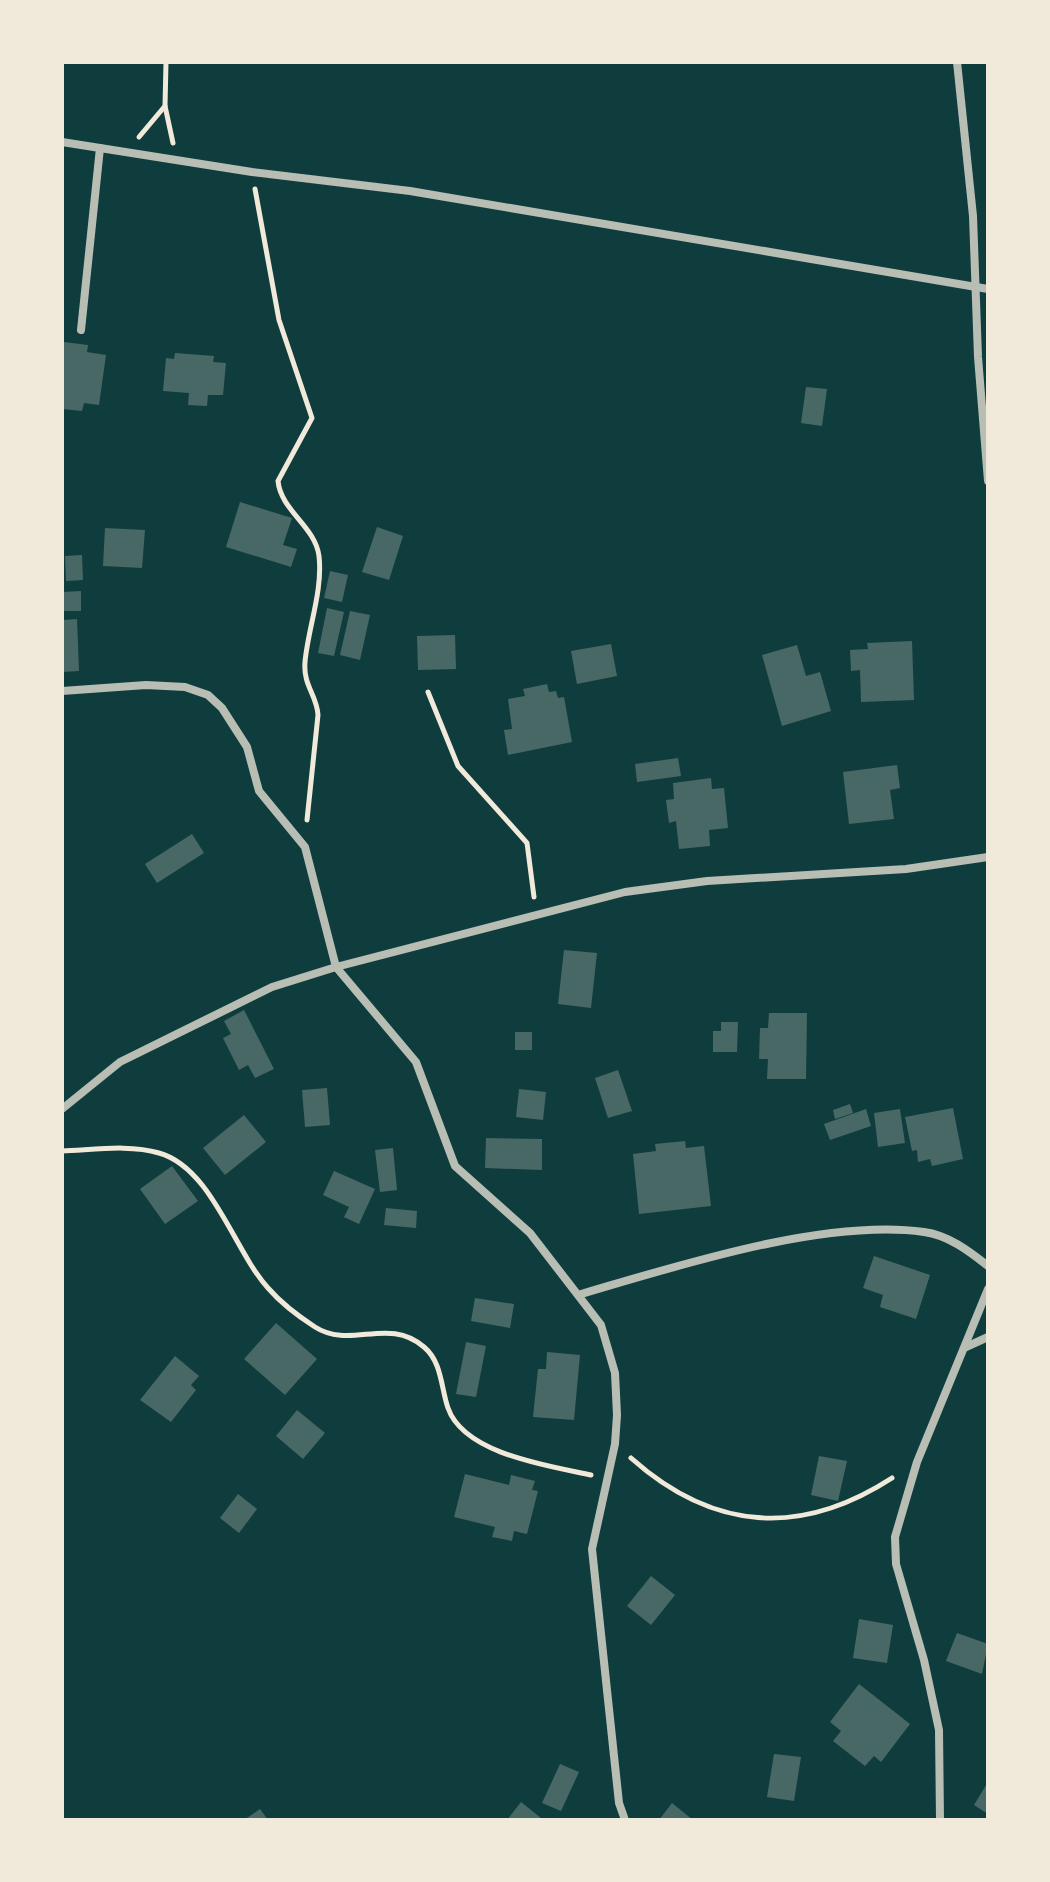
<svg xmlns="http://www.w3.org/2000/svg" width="1050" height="1882" font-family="Cabin,sans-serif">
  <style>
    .building { fill: #486865 }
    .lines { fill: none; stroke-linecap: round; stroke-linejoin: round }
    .path { stroke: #f1e9da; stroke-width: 5 }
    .minor { stroke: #b8beb3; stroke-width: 8 }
  </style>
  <rect width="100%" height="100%" fill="#0f3d3e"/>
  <!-- building -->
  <g class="building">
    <polygon points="64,342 88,345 87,352 106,355 99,405 84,403 82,411 62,409"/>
    <polygon points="175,353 214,356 213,362 226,363 223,395 208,395 207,406 188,405 189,393 163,391 166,358 174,359"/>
    <polygon points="806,387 827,389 822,426 801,423"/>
    <polygon points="240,502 292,518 283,545 297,549 291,567 226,547"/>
    <polygon points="377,527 403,536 389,580 362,572"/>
    <polygon points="105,528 145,530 142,568 103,566"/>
    <polygon points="82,555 83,580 66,581 65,556"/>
    <polygon points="330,571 348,575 342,602 324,598"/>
    <polygon points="81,591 81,611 62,611 62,592"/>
    <polygon points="327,608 344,612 334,656 318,653"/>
    <polygon points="350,611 370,615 360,660 340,655"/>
    <polygon points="77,619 79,671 62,672 62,620"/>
    <polygon points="455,635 456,669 418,670 417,636"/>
    <polygon points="912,641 914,700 861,702 860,670 851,671 850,650 868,649 867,643"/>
    <polygon points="611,644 617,676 577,684 571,651"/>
    <polygon points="797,645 806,676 820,672 831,711 782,726 762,655"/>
    <polygon points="547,684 549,692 556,691 558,698 564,697 572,742 508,755 504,730 512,729 508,699 525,696 523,689"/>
    <polygon points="678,758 681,776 637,782 635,764"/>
    <polygon points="897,765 900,788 890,790 894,819 849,824 843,772"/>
    <polygon points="711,778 712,789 724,788 728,828 709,830 710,846 679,849 676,821 669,823 666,800 674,799 673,783"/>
    <polygon points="192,834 204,853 157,883 145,864"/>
    <polygon points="564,950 597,953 591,1008 558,1004"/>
    <polygon points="244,1010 274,1069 255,1078 248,1065 239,1070 223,1038 231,1034 224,1021"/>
    <polygon points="769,1013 807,1013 806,1079 767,1079 768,1059 759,1059 760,1028 768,1028"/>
    <polygon points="721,1022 738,1022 737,1052 713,1052 713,1031 721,1031"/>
    <rect x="515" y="1032" width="17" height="18"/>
    <polygon points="618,1070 632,1111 608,1118 595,1078"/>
    <polygon points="327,1088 330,1125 305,1127 302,1090"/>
    <polygon points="519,1089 546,1092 543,1120 516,1117"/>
    <polygon points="850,1104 853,1113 835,1119 833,1110"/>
    <polygon points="953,1108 963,1159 932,1166 930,1159 918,1162 917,1150 912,1151 905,1117"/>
    <polygon points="866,1109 871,1126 830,1140 824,1124"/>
    <polygon points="900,1109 905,1143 878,1147 874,1113"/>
    <polygon points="244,1115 266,1142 225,1175 203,1148"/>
    <polygon points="486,1138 542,1139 542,1170 485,1168"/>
    <polygon points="685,1141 686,1148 704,1146 711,1206 639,1214 633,1154 656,1151 655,1144"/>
    <polygon points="393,1148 397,1190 380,1192 375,1150"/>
    <polygon points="172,1166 198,1201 165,1224 140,1189"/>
    <polygon points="334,1171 375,1189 359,1224 344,1217 349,1207 323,1195"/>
    <polygon points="386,1208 417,1211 416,1228 384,1225"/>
    <polygon points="874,1256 930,1275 916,1319 880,1307 883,1295 863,1288"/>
    <polygon points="475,1298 514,1304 510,1328 471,1321"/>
    <polygon points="276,1323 317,1359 285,1395 244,1359"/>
    <polygon points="466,1342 486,1346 476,1397 456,1394"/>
    <polygon points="547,1352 580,1355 574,1420 533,1417 538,1369 546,1369"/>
    <polygon points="175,1356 199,1376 191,1385 196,1390 171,1422 140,1400"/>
    <polygon points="297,1410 325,1433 303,1459 276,1436"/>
    <polygon points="819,1456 847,1461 838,1501 811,1495"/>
    <polygon points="465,1474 509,1485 511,1475 535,1481 532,1490 538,1491 527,1534 514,1531 512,1541 492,1537 495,1527 454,1517"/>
    <polygon points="238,1494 257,1509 239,1533 220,1518"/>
    <polygon points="651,1576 675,1595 651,1625 627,1606"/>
    <polygon points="859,1619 893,1625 887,1663 853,1658"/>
    <polygon points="957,1633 988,1644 982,1674 946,1661"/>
    <polygon points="859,1684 910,1724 881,1762 874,1756 865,1766 833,1741 841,1731 830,1722"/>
    <polygon points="774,1754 801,1757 794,1801 767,1797"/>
    <polygon points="560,1764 579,1772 561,1811 542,1803"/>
    <polygon points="988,1782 988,1814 974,1805"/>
    <polygon points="521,1802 541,1818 539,1820 507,1820"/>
    <polygon points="672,1803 693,1820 659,1820"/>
    <polygon points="260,1809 268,1820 244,1820"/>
  </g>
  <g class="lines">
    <!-- path -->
    <g class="path">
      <polyline points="166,62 165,106 173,143"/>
      <polyline points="139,137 165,106"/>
      <path d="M255 189 279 320 312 418 278 481C281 511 315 526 319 556 323 591 308 628 305 662 303 686 317 695 318 715L307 820"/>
      <polyline points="428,692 458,766 527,843 534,897"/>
      <path d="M62 1151C92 1150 130 1144 159 1153 212 1168 234 1251 268 1288 281 1303 298 1316 315 1327 351 1350 388 1316 424 1347 442 1362 441 1388 448 1408 464 1454 549 1466 591 1475"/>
      <path d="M631 1458C713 1531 801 1537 892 1478"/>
    </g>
    <!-- minor -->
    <g class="minor">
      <polyline points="957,62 973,216 978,357 988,481"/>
      <polyline points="62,142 252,172 410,191 988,289"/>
      <polyline points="81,330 100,148"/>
      <polyline points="62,691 146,685 185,687 208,695 222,708 247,747 259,791 305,847 336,967 416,1062 455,1166 530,1233 601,1325 615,1373 617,1415 615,1444 592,1549 619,1803 625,1820"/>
      <polyline points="62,1109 120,1062 272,987 336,967 625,892 707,881 906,869 988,857"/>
      <path d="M581 1294C677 1266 825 1218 924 1232 948 1235 969 1251 988 1266"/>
      <polyline points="966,1347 988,1337"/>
      <polyline points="940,1820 939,1730 924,1660 896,1564 895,1537 917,1462 988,1289"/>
    </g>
  </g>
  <!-- border -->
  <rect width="1050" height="1882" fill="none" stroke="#f1e9da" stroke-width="128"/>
</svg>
